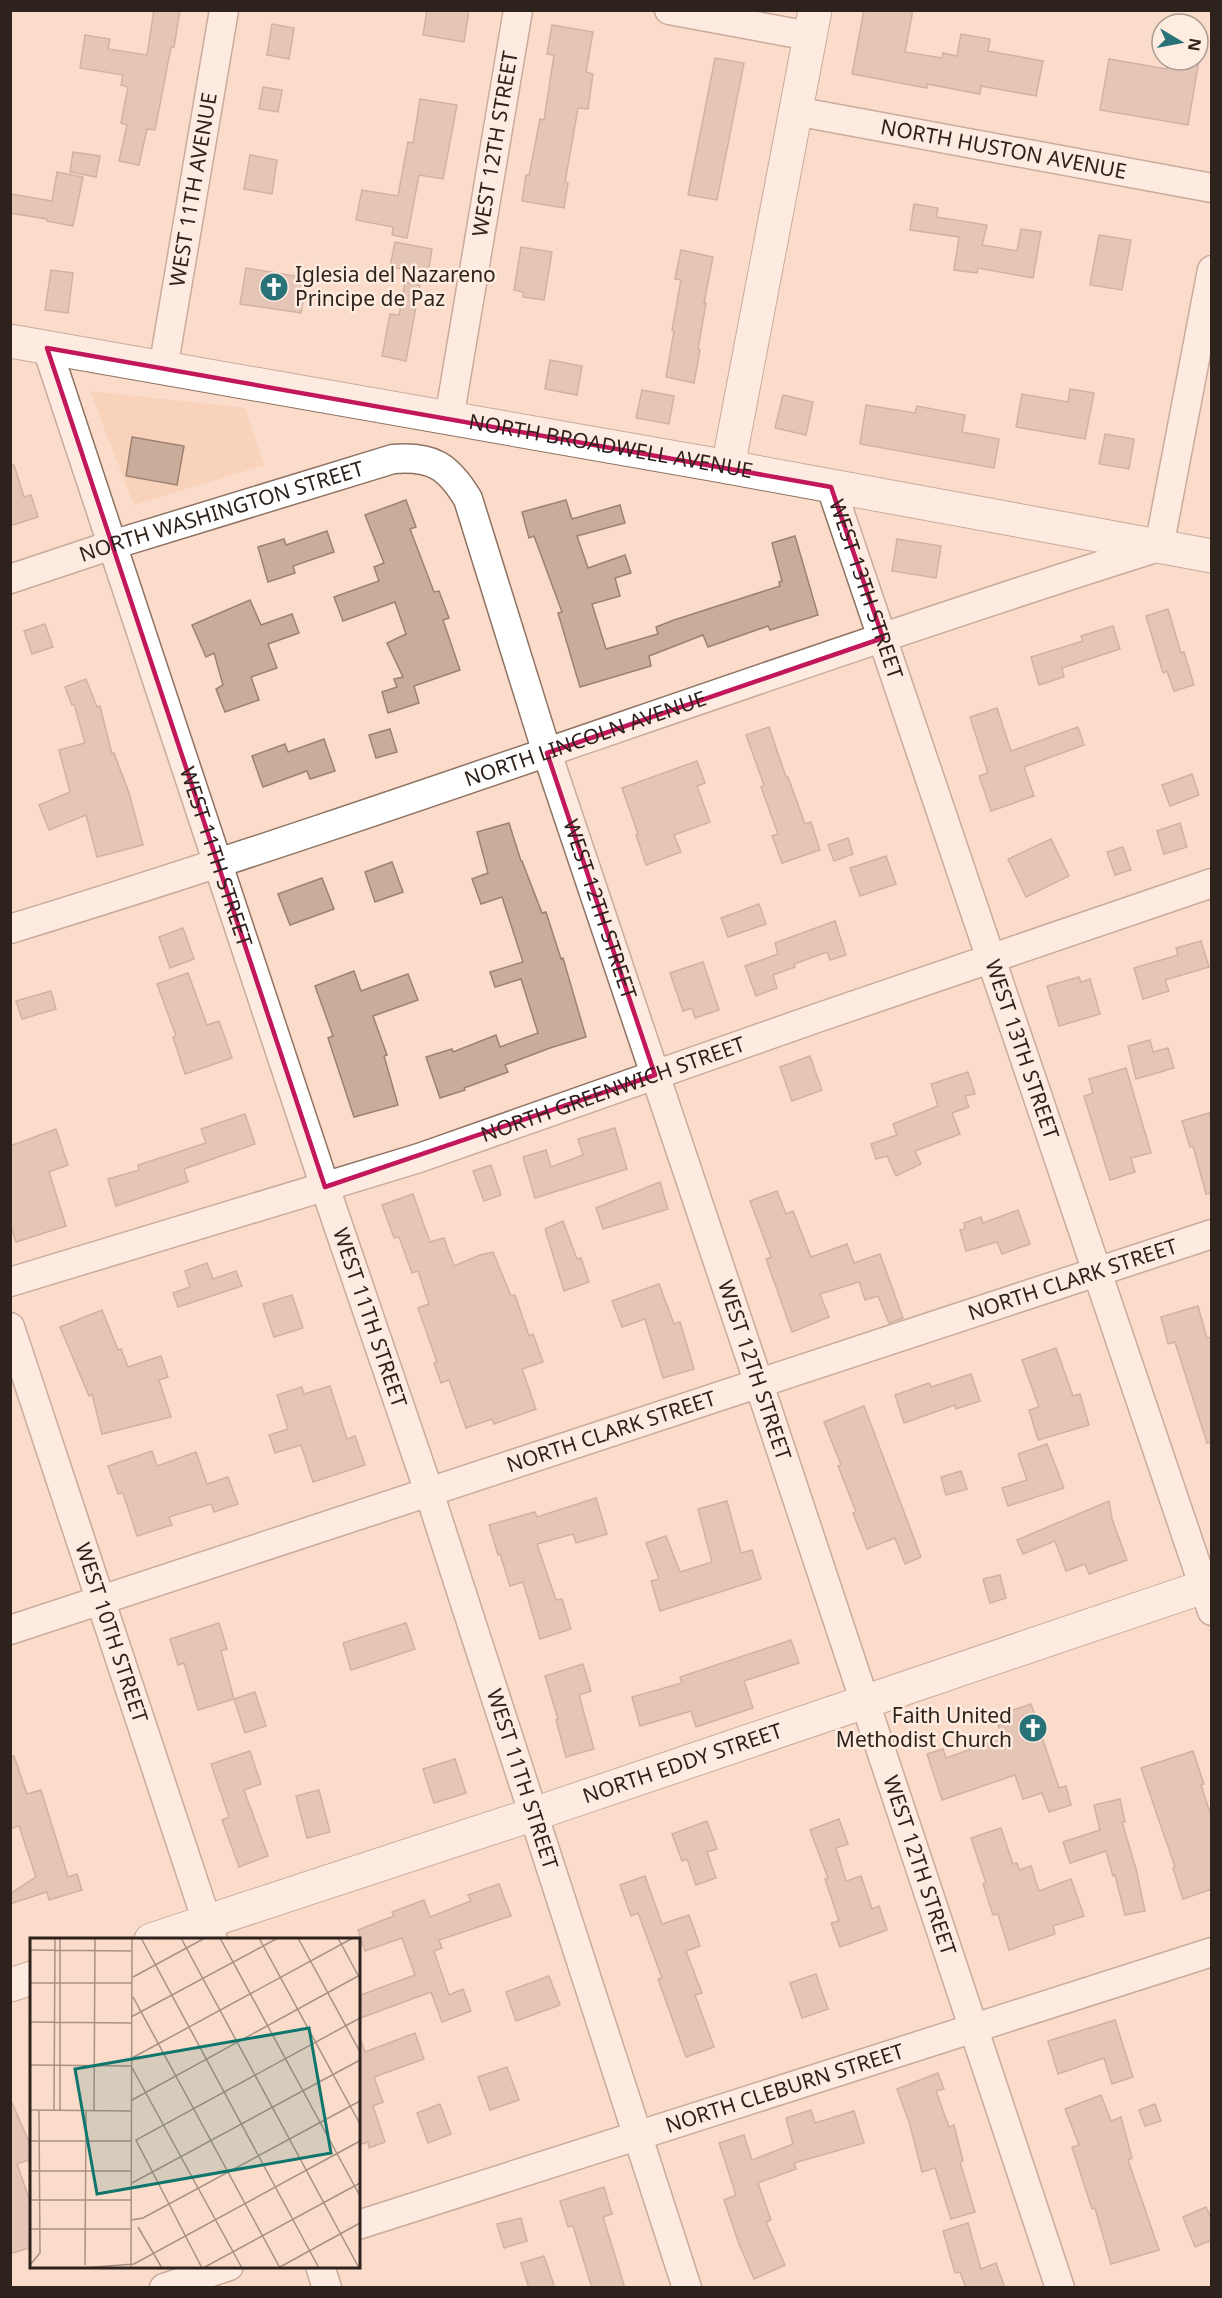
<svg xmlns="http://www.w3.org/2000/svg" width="1222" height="2298" font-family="'Noto Sans',sans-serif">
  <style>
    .built { fill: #f8d2bb }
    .building { fill: #caac9b; stroke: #9e8171; stroke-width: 1.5 }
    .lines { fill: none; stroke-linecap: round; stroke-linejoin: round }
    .minor-casing { stroke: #8e7262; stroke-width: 31 }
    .major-casing { stroke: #8e7262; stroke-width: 35 }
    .minor { stroke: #fff; stroke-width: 28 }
    .major { stroke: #fff; stroke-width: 33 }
    .marked { fill: none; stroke: #c2185b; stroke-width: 4.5; stroke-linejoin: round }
    .labels { text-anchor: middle; stroke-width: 5; stroke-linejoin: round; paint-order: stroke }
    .street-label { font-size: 21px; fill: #2e231c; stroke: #ffece1 }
    .poi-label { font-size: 21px; fill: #2e231c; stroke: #ffece1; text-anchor: start }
    .inset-road { fill: none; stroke: #a99184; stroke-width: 1.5 }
    .view { fill: #0f766e; fill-opacity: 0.15; stroke: #0f766e; stroke-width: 3 }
    .inset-edge { fill: none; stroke: #2e231c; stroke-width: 3 }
  </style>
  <rect width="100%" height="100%" fill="#fbdbca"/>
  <!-- built -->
  <polygon class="built" points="90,391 245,408 264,465 134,505"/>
  <!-- building -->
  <g class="building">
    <polygon points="154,10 180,10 174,47 171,47 155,130 147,129 139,165 119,161 127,125 121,123 128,87 121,85 123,75 80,68 85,35 110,39 108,49 147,55"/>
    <polygon points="427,10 469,10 464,42 423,35"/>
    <polygon points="864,10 913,10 905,52 942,58 943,53 957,56 961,34 990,39 988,51 1043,61 1036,96 981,86 980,94 927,84 927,88 852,74"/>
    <polygon points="272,24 294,28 289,59 267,55"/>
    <polygon points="552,25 593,32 586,72 593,74 588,109 578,108 565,182 568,183 564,208 522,201 526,175 529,176 540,119 544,120 554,55 547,54"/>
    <polygon points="715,58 744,63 717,200 688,195"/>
    <polygon points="1109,59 1167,69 1169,60 1199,60 1188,125 1100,110"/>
    <polygon points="263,87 282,90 278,112 259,109"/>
    <polygon points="420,99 457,105 443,179 419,175 407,238 392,235 393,227 356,220 362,190 398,196 408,142 413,143"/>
    <polygon points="73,152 100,156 96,177 70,172"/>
    <polygon points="250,155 277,160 272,194 244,189"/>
    <polygon points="57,172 83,177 73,226 47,221 47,219 10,213 10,194 52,201"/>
    <polygon points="914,204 938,208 936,217 987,225 982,245 1017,251 1021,229 1041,232 1033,278 978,268 977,273 954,270 959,237 910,230"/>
    <polygon points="1099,235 1131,240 1122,290 1090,285"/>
    <polygon points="395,242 432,249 428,274 390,267"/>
    <polygon points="521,247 552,252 544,300 523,297 523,292 514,290"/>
    <polygon points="681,250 713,257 704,303 706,303 698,349 700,350 694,383 666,377 674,331 672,330 681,280 675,279"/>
    <polygon points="246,268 307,278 301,313 240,304"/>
    <polygon points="51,270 73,273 68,313 45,310"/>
    <polygon points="405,282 420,285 406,361 382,356 390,314 399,315"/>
    <polygon points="550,360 582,366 577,395 545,389"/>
    <polygon points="1070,389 1094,393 1085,439 1016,427 1022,394 1068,402"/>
    <polygon points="642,390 674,396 669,424 636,418"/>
    <polygon points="783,395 813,402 806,435 775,428"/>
    <polygon points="866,405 915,413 917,406 965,415 962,432 999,439 994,468 860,444"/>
    <polygon points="1105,434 1134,439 1129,469 1099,464"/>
    <polygon points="132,437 184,446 177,485 126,476"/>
    <polygon points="14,465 24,497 31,495 38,517 10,526 10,466"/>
    <polygon points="406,500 416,527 410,529 434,592 439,591 449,618 443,620 460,670 414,686 419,703 388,713 382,692 397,687 394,679 403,677 387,643 406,634 395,602 343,621 334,597 379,581 374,567 384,563 365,515"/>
    <polygon points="566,500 572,519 620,505 625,523 577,536 588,568 625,555 631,573 615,578 620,596 592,604 606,649 658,634 656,627 674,620 780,586 779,582 782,581 772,543 795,536 818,615 770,630 768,626 708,647 703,635 649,656 651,666 580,687 558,613 562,612 534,536 529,538 522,512"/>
    <polygon points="327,531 334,552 293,566 295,573 268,582 258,547 284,539 286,545"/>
    <polygon points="897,539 941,546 936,578 892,571"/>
    <polygon points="250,600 261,625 292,614 299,633 268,644 277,668 251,677 259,700 225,712 216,689 223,685 214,653 206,657 192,625"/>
    <polygon points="1168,609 1181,653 1184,652 1194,685 1174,691 1167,671 1163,673 1146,616"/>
    <polygon points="45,624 53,647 32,654 24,631"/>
    <polygon points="1113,626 1120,649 1062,668 1064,677 1039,685 1031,657 1083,641 1081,636"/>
    <polygon points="86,679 97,707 100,706 112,754 114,753 129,793 143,845 97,857 86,815 49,830 39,805 70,792 59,750 85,743 74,704 72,705 65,687"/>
    <polygon points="997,708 1011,751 1078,727 1084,745 1024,767 1034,796 991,811 979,776 988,773 970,717"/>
    <polygon points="769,727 786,777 788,777 805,824 811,822 820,850 782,863 772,836 778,834 761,787 764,785 746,735"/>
    <polygon points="390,729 397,752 376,758 369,735"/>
    <polygon points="324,739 335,771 310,779 307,771 263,787 252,756 285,744 288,752"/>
    <polygon points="697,761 705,783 697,786 710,822 674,835 681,852 646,865 636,835 638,834 622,788"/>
    <polygon points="1192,774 1199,795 1170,806 1162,785"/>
    <polygon points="509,823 521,861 522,861 542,913 546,912 561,959 563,958 586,1037 550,1048 505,1065 508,1072 464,1088 465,1090 440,1098 426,1057 452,1049 453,1052 496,1035 500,1047 538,1033 521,979 495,987 490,972 523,962 502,897 481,904 472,879 488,873 477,832"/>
    <polygon points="1180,823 1187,847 1164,854 1157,831"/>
    <polygon points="848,838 853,854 834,861 828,845"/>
    <polygon points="1051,839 1069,876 1026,897 1008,859"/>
    <polygon points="1123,847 1131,870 1115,875 1107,852"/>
    <polygon points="886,856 896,884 860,896 850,868"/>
    <polygon points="392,862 403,892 375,902 365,872"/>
    <polygon points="322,878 334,909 290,925 278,894"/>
    <polygon points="759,904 766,924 728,937 721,918"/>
    <polygon points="835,921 846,955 830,960 827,952 794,964 795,967 773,975 777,988 756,996 745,966 778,954 775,943"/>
    <polygon points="183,928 194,959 170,968 159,937"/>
    <polygon points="1201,941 1209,967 1165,980 1169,991 1143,999 1134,968 1178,955 1176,948"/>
    <polygon points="703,962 719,1010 695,1018 692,1008 683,1011 670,973"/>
    <polygon points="354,971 361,991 408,974 418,1000 373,1016 387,1055 384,1056 398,1105 354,1117 328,1038 333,1036 315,986"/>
    <polygon points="188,973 207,1025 219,1021 232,1058 185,1074 173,1037 176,1036 157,984"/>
    <polygon points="1079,977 1081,982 1090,979 1100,1014 1059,1026 1047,986"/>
    <polygon points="51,991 56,1009 22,1019 16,1001"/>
    <polygon points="1150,1040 1153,1052 1168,1048 1174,1068 1136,1079 1128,1046"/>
    <polygon points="810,1056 822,1090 792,1101 780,1067"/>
    <polygon points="1126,1068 1151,1153 1131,1158 1135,1172 1110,1180 1084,1096 1093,1093 1089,1079"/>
    <polygon points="968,1072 975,1094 965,1096 969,1107 952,1113 960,1134 915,1151 921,1164 896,1176 887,1156 876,1159 871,1144 897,1135 893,1124 938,1106 931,1084"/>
    <polygon points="1209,1113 1212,1123 1212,1193 1206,1194 1193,1146 1190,1147 1182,1121"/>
    <polygon points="245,1114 255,1144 184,1169 188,1182 116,1206 108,1179 139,1170 138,1165 206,1143 201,1129"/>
    <polygon points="615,1128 627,1169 535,1198 523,1157 546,1150 551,1167 583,1155 578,1139"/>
    <polygon points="56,1129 68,1165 49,1172 66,1226 16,1242 10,1224 10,1146"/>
    <polygon points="491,1165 501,1195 484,1201 473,1171"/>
    <polygon points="660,1182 668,1209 603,1229 596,1208"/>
    <polygon points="777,1191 786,1214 793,1211 811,1257 847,1244 854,1263 880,1254 903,1318 889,1323 878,1296 865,1300 859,1282 820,1294 829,1317 792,1332 766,1259 771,1257 750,1201"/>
    <polygon points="413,1194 430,1242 444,1238 454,1266 480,1255 493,1252 511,1296 515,1295 529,1336 533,1334 543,1362 522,1369 536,1409 494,1424 492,1419 466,1428 449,1380 441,1383 434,1363 437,1362 418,1308 429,1304 418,1271 412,1273 399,1237 394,1238 382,1205"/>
    <polygon points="1018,1210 1030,1244 1002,1254 997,1242 966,1251 960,1230 965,1229 964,1223 981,1217 983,1223"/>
    <polygon points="563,1221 577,1259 581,1258 589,1282 564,1291 545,1229"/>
    <polygon points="207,1263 213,1279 236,1271 242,1286 178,1307 173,1293 190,1287 185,1271"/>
    <polygon points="659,1284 674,1324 680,1322 694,1369 663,1378 645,1319 622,1327 612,1301"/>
    <polygon points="292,1295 303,1328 274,1337 263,1304"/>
    <polygon points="1198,1306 1207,1338 1212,1337 1212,1442 1207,1443 1175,1342 1168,1344 1161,1317"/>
    <polygon points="102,1310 118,1350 121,1349 128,1367 161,1356 168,1377 159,1380 171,1417 102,1434 92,1394 89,1396 60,1327"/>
    <polygon points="1056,1348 1073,1396 1080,1394 1089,1425 1038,1440 1029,1410 1039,1407 1022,1360"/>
    <polygon points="971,1374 980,1401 956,1409 955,1405 904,1423 895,1395 929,1383 931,1387"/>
    <polygon points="330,1386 347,1439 355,1436 365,1465 313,1482 301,1445 275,1453 269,1435 288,1429 277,1395 302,1387 304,1394"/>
    <polygon points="864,1406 921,1557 905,1564 895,1538 867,1549 853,1513 856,1512 838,1466 841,1465 824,1422"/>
    <polygon points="1047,1444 1064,1488 1008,1506 1002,1488 1027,1480 1018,1454"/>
    <polygon points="152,1451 157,1466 196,1452 207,1484 228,1477 238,1504 214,1512 211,1504 169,1517 172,1525 137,1536 123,1493 118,1494 108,1466"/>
    <polygon points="961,1471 967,1489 946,1495 941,1477"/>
    <polygon points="596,1498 607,1534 576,1543 573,1534 537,1544 556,1600 562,1599 571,1629 540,1639 523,1582 510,1586 500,1554 498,1555 489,1525 535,1512 537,1517"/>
    <polygon points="727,1501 741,1553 752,1550 761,1579 660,1611 651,1581 659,1579 646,1543 666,1536 680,1572 712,1562 698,1509"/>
    <polygon points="1109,1501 1112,1519 1127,1560 1089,1574 1085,1564 1066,1571 1055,1541 1023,1554 1017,1540"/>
    <polygon points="1000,1575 1006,1598 990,1603 983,1579"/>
    <polygon points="219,1623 227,1649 221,1651 234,1699 198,1710 184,1663 178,1665 170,1639"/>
    <polygon points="406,1623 415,1649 351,1670 343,1643"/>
    <polygon points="791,1640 799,1663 744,1681 753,1708 696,1727 691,1711 640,1726 632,1697 682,1683 680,1677"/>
    <polygon points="583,1664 591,1691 579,1695 594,1749 566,1757 556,1720 558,1719 545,1676"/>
    <polygon points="255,1692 266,1726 245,1733 234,1699"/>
    <polygon points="1031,1704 1059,1788 1066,1786 1071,1805 1049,1812 1042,1793 1023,1799 1015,1775 942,1800 927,1754 943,1749 946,1758 1003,1738 995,1716"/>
    <polygon points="250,1751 261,1784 244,1790 268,1856 239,1867 222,1820 229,1817 211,1764"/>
    <polygon points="1193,1751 1204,1784 1201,1785 1212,1819 1212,1889 1183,1899 1173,1868 1175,1867 1141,1768"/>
    <polygon points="10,1756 14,1756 27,1794 41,1790 68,1877 77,1874 82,1890 49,1900 47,1892 10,1904 10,1894 36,1877 19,1826 10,1829"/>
    <polygon points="455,1759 466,1793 434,1803 423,1769"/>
    <polygon points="319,1790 330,1832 307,1838 296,1796"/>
    <polygon points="1120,1799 1125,1822 1122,1822 1136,1869 1145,1911 1125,1915 1115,1875 1113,1876 1106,1851 1070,1863 1063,1842 1100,1830 1094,1805"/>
    <polygon points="839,1819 848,1844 836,1848 846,1881 861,1876 872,1909 879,1906 887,1930 840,1947 831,1923 839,1921 825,1879 828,1878 810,1830"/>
    <polygon points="707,1821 717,1849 707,1852 716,1878 696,1885 687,1859 682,1861 672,1834"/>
    <polygon points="1001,1828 1013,1864 1017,1863 1019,1870 1031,1866 1039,1891 1071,1879 1084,1916 1053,1926 1055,1934 1009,1950 998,1914 993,1915 983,1884 986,1883 971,1838"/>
    <polygon points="645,1876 662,1924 689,1915 700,1946 686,1951 702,1993 695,1995 714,2047 686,2057 658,1979 662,1978 638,1913 631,1916 620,1885"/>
    <polygon points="499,1884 511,1916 439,1940 442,1948 434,1951 449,1995 463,1989 471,2011 442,2022 431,1992 358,2019 358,1996 415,1975 402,1938 365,1951 358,1930 394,1916 392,1912 424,1900 430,1917 471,1901 468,1895"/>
    <polygon points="816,1974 828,2009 802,2018 790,1983"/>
    <polygon points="549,1976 560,2005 516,2021 506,1992"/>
    <polygon points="1115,2020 1133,2077 1112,2084 1104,2058 1058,2074 1048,2041"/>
    <polygon points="415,2033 424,2059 374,2077 383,2102 373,2106 385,2142 369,2148 368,2142 358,2145 358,2041 361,2041 365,2052"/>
    <polygon points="507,2067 519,2100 490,2110 478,2077"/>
    <polygon points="938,2073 944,2089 936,2091 949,2127 954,2125 963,2161 960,2162 975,2212 951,2219 935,2168 922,2172 910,2125 897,2089"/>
    <polygon points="1101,2095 1111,2121 1121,2117 1132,2158 1128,2160 1159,2250 1111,2264 1095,2208 1092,2209 1072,2147 1079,2145 1065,2109"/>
    <polygon points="10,2098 32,2149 32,2159 17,2164 32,2207 32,2247 10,2254"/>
    <polygon points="440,2104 451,2134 428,2143 417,2113"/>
    <polygon points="1155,2104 1161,2121 1145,2126 1139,2110"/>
    <polygon points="811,2110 815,2123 854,2111 864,2143 794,2163 796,2169 758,2183 771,2220 766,2222 785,2265 754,2279 739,2244 724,2200 736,2195 719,2143 744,2135 752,2160 793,2144 786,2118"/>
    <polygon points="604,2187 612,2214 603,2217 625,2288 592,2288 573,2226 568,2227 560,2201"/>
    <polygon points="1206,2207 1212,2220 1212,2240 1195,2247 1183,2217"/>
    <polygon points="521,2218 527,2241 504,2248 497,2224"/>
    <polygon points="968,2223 981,2269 996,2263 1005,2288 966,2288 960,2272 955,2273 943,2231"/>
    <polygon points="544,2256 555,2288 529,2288 521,2263"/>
  </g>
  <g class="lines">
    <!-- minor casing -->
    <g class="minor-casing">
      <g id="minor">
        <polyline points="669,10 810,36"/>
        <path id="s1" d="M795 111 1212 188"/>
        <path id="s2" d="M47 348 325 1187 429 1492 687 2288"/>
        <path id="s3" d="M163 369 224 10"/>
        <path id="s4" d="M449 419 518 10"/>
        <path id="s5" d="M831 487 1212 1611"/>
        <path id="s6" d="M10 579 112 545 393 459C433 456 448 466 468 499L547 753 759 1384 1060 2288"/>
        <path id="s7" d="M10 929C396 811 775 668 1159 547L1212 270"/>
        <path id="s8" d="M10 1282 419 1158 817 1018 1212 883"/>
        <path id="s9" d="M10 1327 213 1940"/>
        <path id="s10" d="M10 1630 1212 1234"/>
        <path id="s11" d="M358 2225 1212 1952"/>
        <polyline points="320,2266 327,2288"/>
        <polyline points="164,2288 229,2266"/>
      </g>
    </g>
    <!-- major casing -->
    <g class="major-casing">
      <g id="major">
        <path id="s12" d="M10 341 728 467 1212 556"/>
        <polyline points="728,467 815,10"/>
        <path id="s13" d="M151 1940 534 1814 1212 1584"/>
        <polyline points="10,1985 32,1978"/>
      </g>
    </g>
    <!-- minor -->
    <use href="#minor" class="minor"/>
    <!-- major -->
    <use href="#major" class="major"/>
  </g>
  <!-- marked area -->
  <path d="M0 0H1222V2298H0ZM47 348 831 487 883 638 547 753 655 1075 325 1187Z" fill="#fbdbca" fill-opacity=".55" fill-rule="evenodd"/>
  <path class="marked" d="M47 348 831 487 883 638 547 753 655 1075 325 1187Z"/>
  <!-- icons -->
  <defs>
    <g id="church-disc" transform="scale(1.5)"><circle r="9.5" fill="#297378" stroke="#ffece1"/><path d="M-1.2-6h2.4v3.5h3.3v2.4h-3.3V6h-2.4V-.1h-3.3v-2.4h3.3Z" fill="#fff"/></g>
  </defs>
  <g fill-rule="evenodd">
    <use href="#church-disc" x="274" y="287"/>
    <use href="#church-disc" x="1033" y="1728"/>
  </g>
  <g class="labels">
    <!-- street labels -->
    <g class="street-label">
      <text dy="7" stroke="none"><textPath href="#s4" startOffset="279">WEST 12TH STREET</textPath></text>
      <text dy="7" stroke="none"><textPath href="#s1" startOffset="212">NORTH HUSTON AVENUE</textPath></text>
      <text dy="7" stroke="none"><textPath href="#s3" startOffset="182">WEST 11TH AVENUE</textPath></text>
      <text dy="7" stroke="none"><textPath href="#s12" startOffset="610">NORTH BROADWELL AVENUE</textPath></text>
      <text dy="7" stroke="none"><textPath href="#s6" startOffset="222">NORTH WASHINGTON STREET</textPath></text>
      <text dy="7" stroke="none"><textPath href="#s5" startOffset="108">WEST 13TH STREET</textPath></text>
      <text dy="7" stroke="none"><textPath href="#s7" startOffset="606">NORTH LINCOLN AVENUE</textPath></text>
      <text dy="7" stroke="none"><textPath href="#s2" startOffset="536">WEST 11TH STREET</textPath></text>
      <text dy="7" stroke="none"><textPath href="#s6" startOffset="924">WEST 12TH STREET</textPath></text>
      <text dy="7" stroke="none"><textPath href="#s5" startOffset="594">WEST 13TH STREET</textPath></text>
      <text dy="7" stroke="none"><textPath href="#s8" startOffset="633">NORTH GREENWICH STREET</textPath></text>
      <text dy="7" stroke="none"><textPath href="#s10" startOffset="1119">NORTH CLARK STREET</textPath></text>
      <text dy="7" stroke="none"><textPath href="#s2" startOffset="1022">WEST 11TH STREET</textPath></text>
      <text dy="7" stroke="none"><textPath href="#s6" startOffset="1410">WEST 12TH STREET</textPath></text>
      <text dy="7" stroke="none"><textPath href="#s10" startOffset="633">NORTH CLARK STREET</textPath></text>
      <text dy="7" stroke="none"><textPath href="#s9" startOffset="322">WEST 10TH STREET</textPath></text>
      <text dy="7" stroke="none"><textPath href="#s13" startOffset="560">NORTH EDDY STREET</textPath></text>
      <text dy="7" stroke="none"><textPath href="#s2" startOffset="1508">WEST 11TH STREET</textPath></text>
      <text dy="7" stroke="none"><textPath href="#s6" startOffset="1932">WEST 12TH STREET</textPath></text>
      <text dy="7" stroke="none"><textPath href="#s11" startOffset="448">NORTH CLEBURN STREET</textPath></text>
    </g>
    <!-- poi labels -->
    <g class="poi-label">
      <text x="295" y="282">Iglesia del Nazareno<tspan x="295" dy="24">Principe de Paz</tspan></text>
      <text x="1012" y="1723" text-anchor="end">Faith United<tspan x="1012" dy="24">Methodist Church</tspan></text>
    </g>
  </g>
  <!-- overview -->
  <g transform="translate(30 1938)">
    <rect width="330" height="330" fill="#fbdbca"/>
    <path class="inset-road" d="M111 0 289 330M151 0 329 330M190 0 330 258M229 0 330 186M268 0 330 114M308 0 330 41M0 12 101 13M103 39 175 0M0 45H102M103 59 250 330M101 79 248 0M0 84 101 85M102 120 323 0M0 127 101 128 212 330M102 162 330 37M0 172 101 173M24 172 25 0M30 172V0M64 172 65 0M0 203H101M0 233H101M102 245 330 122M0 262H101M101 282 113 280 330 163M108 289 132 330M0 291H100M0 327 10 315 9 173M55 327 56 173M250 329 330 285M52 330 104 326 330 203M101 330 102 0M172 330 106 202 330 80M173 330 330 245"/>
    <path class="view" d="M279 90 301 215 67 256 45 131Z"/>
    <rect width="330" height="330" class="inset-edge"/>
  </g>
  <!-- border -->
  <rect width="1222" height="2298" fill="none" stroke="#2e231c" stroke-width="24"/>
  <!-- north arrow -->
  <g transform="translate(1180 42) rotate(100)"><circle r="28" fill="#ffece1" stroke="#ab9c92" stroke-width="1.5"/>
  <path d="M0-4.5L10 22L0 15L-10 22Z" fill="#297378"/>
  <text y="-9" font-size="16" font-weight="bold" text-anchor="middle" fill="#2e231c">N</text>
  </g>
</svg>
